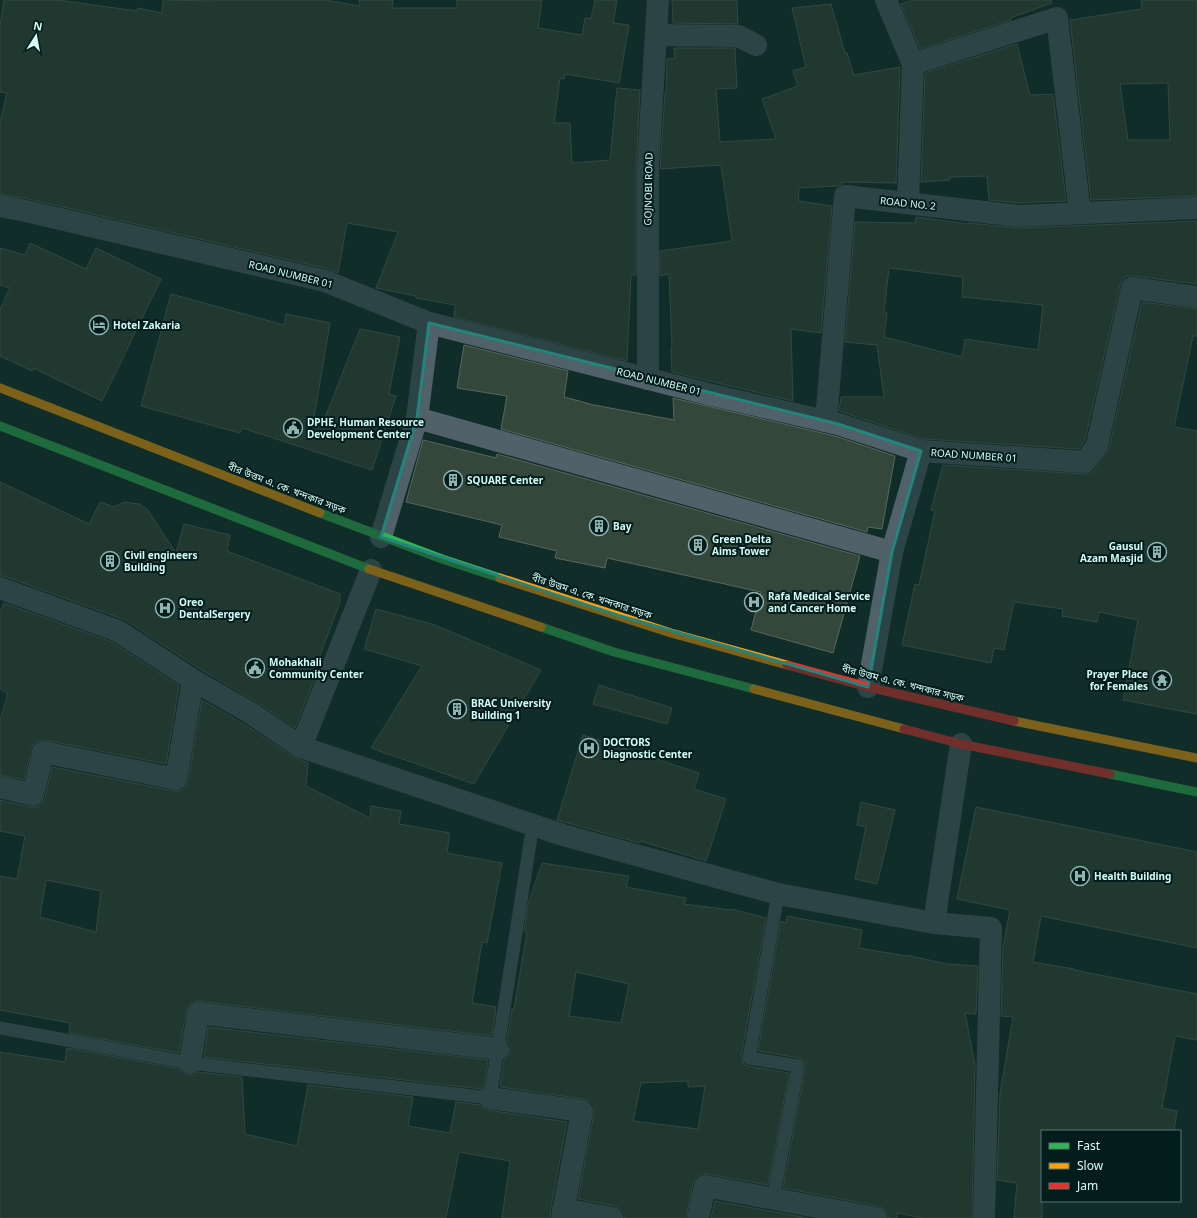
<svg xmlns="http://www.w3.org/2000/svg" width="1197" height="1218" font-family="'Noto Sans','Noto Sans Bengali',sans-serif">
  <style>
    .building { fill: #35463a; stroke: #57685d; fill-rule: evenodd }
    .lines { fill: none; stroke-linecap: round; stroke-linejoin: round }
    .lane { stroke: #506169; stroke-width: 13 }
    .street { stroke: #506169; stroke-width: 22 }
    .fast { stroke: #30b455; stroke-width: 9 }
    .slow { stroke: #ff9f0a; stroke-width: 9 }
    .jam { stroke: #e5322d; stroke-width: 9 }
    .marked { fill: none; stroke: #23847c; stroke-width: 3; stroke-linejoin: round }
    .labels { text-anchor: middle; stroke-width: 4; stroke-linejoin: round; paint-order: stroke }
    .street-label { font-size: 10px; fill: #d4fdf7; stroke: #021d1b }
    .poi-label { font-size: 10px; font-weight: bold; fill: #d4fdf7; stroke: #021d1b; text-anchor: start }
  </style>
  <rect width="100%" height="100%" fill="#112d2a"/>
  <!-- building -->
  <g class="building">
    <polygon points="4,0 58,0 137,11 138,8 162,13 163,0 211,1 211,0 325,0 360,6 359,0 393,0 392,8 457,8 457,0 542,0 538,28 582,35 585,18 591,19 595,0 617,0 613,23 629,25 619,83 565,74 564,79 560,78 554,123 570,123 572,163 610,160 617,88 640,90 636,166 636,275 631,275 627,361 454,317 455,305 416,298 416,296 376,288 398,232 347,223 338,273 328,269 29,199 0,194 0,123 7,93 0,92 0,26"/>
    <polygon points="672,0 737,0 738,24 673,23"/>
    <polygon points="914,0 1051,0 1052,3 1010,18 1011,20 920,49 901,4"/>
    <path d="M1141 0H1197V196L1091 200 1070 20 1142 9ZM1168 83 1170 140H1128L1120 84Z"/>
    <polygon points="831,4 845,53 847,53 854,75 900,67 896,183 842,182 842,184 838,186 799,188 798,201 832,206 821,333 791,329 793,401 672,372 671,347 672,347 669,274 660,276 660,251 732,241 721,165 660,169 665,93 666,93 667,59 675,58 674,48 735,48 737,88 716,89 720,142 776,139 762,99 798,86 793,71 806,67 792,8"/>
    <polygon points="1017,44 1030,95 1053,94 1066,201 1019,203 989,200 987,176 950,177 950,180 921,182 925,73"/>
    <path d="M916 217 968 224V223L1019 228 1197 221V284L1134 276H1127L1122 280 1120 285 1085 440 1079 449 923 439 839 411 841 397H884L877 345 845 342 855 222 915 223ZM889 268 963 277 962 297 1043 305 1038 350 965 339 962 357 884 337 887 313 884 312Z"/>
    <polygon points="30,243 86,269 96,248 161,279 102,401 33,368 32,371 0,356 0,309 10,288 0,285 0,248 25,255"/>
    <polygon points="171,294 284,325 286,314 330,323 314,417 324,420 360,329 400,337 389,394 396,396 372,470 242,428 240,433 141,406"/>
    <polygon points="1142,302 1197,309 1197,336 1193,336 1174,427 1197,431 1197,714 1123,700 1138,620 1099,612 1097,622 1062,616 1063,609 1014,602 1004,650 994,648 991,663 902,645 915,584 919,585 935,511 931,510 943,465 1084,474 1091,473 1095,469 1109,448"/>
    <polygon points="464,345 568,371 564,397 594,405 674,420 673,398 835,436 895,456 882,529 868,527 867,532 501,429 507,396 457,388"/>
    <polygon points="423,440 496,458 497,454 860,556 833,653 751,630 761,592 607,558 605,568 555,558 557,551 499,537 502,525 406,502"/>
    <polygon points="0,482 89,524 100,502 114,507 124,502 139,504 147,509 176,553 184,524 230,535 227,551 340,594 340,602 315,669 318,670 295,728 255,701 200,669 125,620 4,576 0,576"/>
    <polygon points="4,603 112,642 179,686 166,764 45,740 40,740 34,743 31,749 24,780 0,775 0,720 8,694 0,689 0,612"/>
    <polygon points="376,609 435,625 541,670 474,784 371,748 422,666 364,649"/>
    <polygon points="599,685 672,708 667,724 593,704"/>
    <path d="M202 700 242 723 294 757 308 763 306 786 370 818 371 806 401 811 399 824 450 833 447 853 502 863 487 943 482 942 472 1003 496 1007 492 1036 199 1001 193 1002 188 1006 186 1011 179 1053 69 1033 70 1023 0 1010V876L17 879 25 836 0 831V800L30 807H37L42 804 45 798 52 767 174 791H180L186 787 188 781ZM46 880 101 891 96 932 40 917Z"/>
    <polygon points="583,735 699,773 694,789 726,799 706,861 640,841 640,843 557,820"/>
    <polygon points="861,802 895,810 877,884 855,879 866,827 857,825"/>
    <polygon points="976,807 1197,852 1197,948 1041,916 1033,962 1074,969 1074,970 1197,994 1197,1040 1175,1036 1162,1108 1177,1111 1174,1131 1042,1131 1042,1218 1014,1218 1017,1183 997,1180 1000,1094 1013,1017 1001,1016 1003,948 1010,910 957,899"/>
    <path d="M542 863 629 876 626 887 686 898 684 904 731 910V909L766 918 741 1057 744 1064 747 1066 789 1073 768 1185 707 1174H701L695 1178 693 1183 686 1218H624V1213L620 1209 615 1206 578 1199 594 1113V1106L590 1101 584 1099 500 1087 504 1060 508 1056 510 1051V1044L507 1041 512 1009H514L527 932 524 931 528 904ZM576 972 629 984 621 1023 569 1016ZM688 1081V1087L705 1086 698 1129 633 1121 641 1083Z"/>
    <polygon points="787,916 862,930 859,948 906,956 906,955 947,964 978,966 976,1014 965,1013 975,1065 972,1218 923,1218 897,1213 897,1218 888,1218 888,1214 884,1209 878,1206 783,1188 806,1064 803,1060 799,1058 758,1051 781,921 786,923"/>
    <polygon points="208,1027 488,1060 484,1088 482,1089 204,1057"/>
    <polygon points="67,1048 180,1069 182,1073 188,1075 194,1075 198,1072 242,1077 245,1134 297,1146 308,1085 413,1097 408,1126 450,1133 456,1102 480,1105 483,1108 488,1110 567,1122 551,1207 550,1218 502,1218 510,1161 459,1152 446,1218 0,1218 0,1052 65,1062"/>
    <polygon points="715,1201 808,1218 711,1218"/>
  </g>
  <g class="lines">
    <!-- lane -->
    <g class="lane">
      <polyline points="0,1028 190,1063 490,1098 533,824"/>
      <polyline points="773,1199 798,1066 749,1058 778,894"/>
    </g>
    <!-- street -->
    <g class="street">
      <polyline points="886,0 913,64 908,202"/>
      <polyline points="656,35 738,36 756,45"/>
      <polyline points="913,64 1057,18 1080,213"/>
      <polyline points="0,206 26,211 325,281 429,323 712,395 838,424 921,451 1085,462 1097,445 1132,288 1197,297"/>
      <polyline points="648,379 648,166 658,0"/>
      <polyline points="417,418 892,552"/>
      <polyline points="826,421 845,196 1019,216 1197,208"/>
      <polyline points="381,537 417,418 429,323"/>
      <polyline points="0,588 118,631 193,680 249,712 301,747 563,835 778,894 934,923 991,928 984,1218"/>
      <polyline points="868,687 892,552 921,451"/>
      <polyline points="301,747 371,570"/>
      <polyline points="0,787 33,795 43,752 176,779 193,680"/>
      <polyline points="934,923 961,744"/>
      <polyline points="190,1063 198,1013 498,1049"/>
      <polyline points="490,1098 582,1111 562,1218"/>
      <polyline points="563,1209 612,1218"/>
      <polyline points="698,1218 705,1186 876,1218"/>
    </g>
    <!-- fast -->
    <g class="fast">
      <polyline points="0,426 369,569"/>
      <polyline points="320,513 442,559 500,578"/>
      <polyline points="541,627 614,652 754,689"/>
      <polyline points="1110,774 1197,792"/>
    </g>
    <!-- slow -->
    <g class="slow">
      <polyline points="0,388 320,513"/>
      <polyline points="369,569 541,627"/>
      <polyline points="500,578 671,633 787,665"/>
      <polyline points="754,689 904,729"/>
      <polyline points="1014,721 1197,758"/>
    </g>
    <!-- jam -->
    <g class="jam">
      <polyline points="787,665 868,687 1014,721"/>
      <polyline points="904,729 961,744 1110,774"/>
    </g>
  </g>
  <!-- marked area -->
  <path d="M0 0H1197V1218H0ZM429 323 838 424 921 451 892 552 868 687 617 615 381 537 417 418Z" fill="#112d2a" fill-opacity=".55" fill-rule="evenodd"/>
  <path class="marked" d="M429 323 838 424 921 451 892 552 868 687 617 615 381 537 417 418Z"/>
  <!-- icons -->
  <defs>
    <g id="hotel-ring" transform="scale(1)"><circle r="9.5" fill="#021d1b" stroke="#90b4af" stroke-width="1.5"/><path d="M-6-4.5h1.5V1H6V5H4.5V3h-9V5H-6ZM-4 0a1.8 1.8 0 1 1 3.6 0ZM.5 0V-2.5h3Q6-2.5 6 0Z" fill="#90b4af"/></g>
    <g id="civic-ring" transform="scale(1)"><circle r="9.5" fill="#021d1b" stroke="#90b4af" stroke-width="1.5"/><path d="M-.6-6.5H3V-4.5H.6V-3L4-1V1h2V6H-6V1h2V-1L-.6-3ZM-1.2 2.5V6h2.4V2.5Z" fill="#90b4af"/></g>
    <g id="building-ring" transform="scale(1)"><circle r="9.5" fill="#021d1b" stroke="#90b4af" stroke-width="1.5"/><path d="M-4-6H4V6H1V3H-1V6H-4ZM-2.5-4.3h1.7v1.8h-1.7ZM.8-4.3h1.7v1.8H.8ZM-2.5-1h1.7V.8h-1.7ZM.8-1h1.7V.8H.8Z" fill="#90b4af"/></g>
    <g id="hospital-ring" transform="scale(1)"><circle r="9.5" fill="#021d1b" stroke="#90b4af" stroke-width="1.5"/><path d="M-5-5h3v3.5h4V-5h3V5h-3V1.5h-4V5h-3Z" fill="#90b4af"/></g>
    <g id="temple-ring" transform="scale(1)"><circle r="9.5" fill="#021d1b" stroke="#90b4af" stroke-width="1.5"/><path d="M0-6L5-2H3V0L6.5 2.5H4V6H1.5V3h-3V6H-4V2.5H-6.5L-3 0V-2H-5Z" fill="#90b4af"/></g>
  </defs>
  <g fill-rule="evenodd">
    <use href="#hotel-ring" x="99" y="325"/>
    <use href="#civic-ring" x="293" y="428"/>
    <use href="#building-ring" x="453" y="480"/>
    <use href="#building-ring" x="599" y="526"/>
    <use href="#building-ring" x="698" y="545"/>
    <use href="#building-ring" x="1157" y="552"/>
    <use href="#building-ring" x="110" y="561"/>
    <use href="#hospital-ring" x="754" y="602"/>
    <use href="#hospital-ring" x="165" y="608"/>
    <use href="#civic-ring" x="255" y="668"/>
    <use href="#temple-ring" x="1162" y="680"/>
    <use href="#building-ring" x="457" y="709"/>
    <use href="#hospital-ring" x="589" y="748"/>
    <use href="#hospital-ring" x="1080" y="876"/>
  </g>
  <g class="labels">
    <!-- street labels -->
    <g class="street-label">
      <text transform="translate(648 189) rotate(-89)" y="4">GOJNOBI ROAD</text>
      <text transform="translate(908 203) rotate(6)" y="4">ROAD NO. 2</text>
      <text transform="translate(291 274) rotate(14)" y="4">ROAD NUMBER 01</text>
      <text transform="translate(659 381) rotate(14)" y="4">ROAD NUMBER 01</text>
      <text transform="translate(974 455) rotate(4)" y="4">ROAD NUMBER 01</text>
      <text transform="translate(287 488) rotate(21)" y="4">বীর উত্তম এ. কে. খন্দকার সড়ক</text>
      <text transform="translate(592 596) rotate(18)" y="4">বীর উত্তম এ. কে. খন্দকার সড়ক</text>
      <text transform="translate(903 683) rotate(14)" y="4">বীর উত্তম এ. কে. খন্দকার সড়ক</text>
    </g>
    <!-- poi labels -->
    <g class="poi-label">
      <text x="113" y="329">Hotel Zakaria</text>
      <text x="307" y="426">DPHE, Human Resource<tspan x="307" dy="12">Development Center</tspan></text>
      <text x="467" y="484">SQUARE Center</text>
      <text x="613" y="530">Bay</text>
      <text x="712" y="543">Green Delta<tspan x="712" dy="12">Aims Tower</tspan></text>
      <text x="1143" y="550" text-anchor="end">Gausul<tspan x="1143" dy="12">Azam Masjid</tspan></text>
      <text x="124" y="559">Civil engineers<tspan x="124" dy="12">Building</tspan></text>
      <text x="768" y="600">Rafa Medical Service<tspan x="768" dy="12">and Cancer Home</tspan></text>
      <text x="179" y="606">Oreo<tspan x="179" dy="12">DentalSergery</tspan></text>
      <text x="269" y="666">Mohakhali<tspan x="269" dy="12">Community Center</tspan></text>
      <text x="1148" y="678" text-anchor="end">Prayer Place<tspan x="1148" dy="12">for Females</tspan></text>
      <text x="471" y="707">BRAC University<tspan x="471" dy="12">Building 1</tspan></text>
      <text x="603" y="746">DOCTORS<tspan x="603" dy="12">Diagnostic Center</tspan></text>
      <text x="1094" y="880">Health Building</text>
    </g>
  </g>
  <!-- legend -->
  <rect x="1041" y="1130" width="140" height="72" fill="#021d1b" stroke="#567773"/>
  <rect x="1049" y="1143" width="20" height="6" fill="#30b455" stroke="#567773"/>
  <text x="1077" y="1150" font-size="12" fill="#d4fdf7">Fast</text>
  <rect x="1049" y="1163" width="20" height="6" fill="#ff9f0a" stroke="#567773"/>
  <text x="1077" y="1170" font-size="12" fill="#d4fdf7">Slow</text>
  <rect x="1049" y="1183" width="20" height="6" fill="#e5322d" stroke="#567773"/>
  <text x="1077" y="1190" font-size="12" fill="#d4fdf7">Jam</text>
  <!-- north arrow -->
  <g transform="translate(36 36) rotate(11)" stroke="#021d1b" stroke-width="3" paint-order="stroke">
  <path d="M0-3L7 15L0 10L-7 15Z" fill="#d4fdf7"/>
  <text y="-6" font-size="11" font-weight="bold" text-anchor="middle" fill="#d4fdf7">N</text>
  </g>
</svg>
